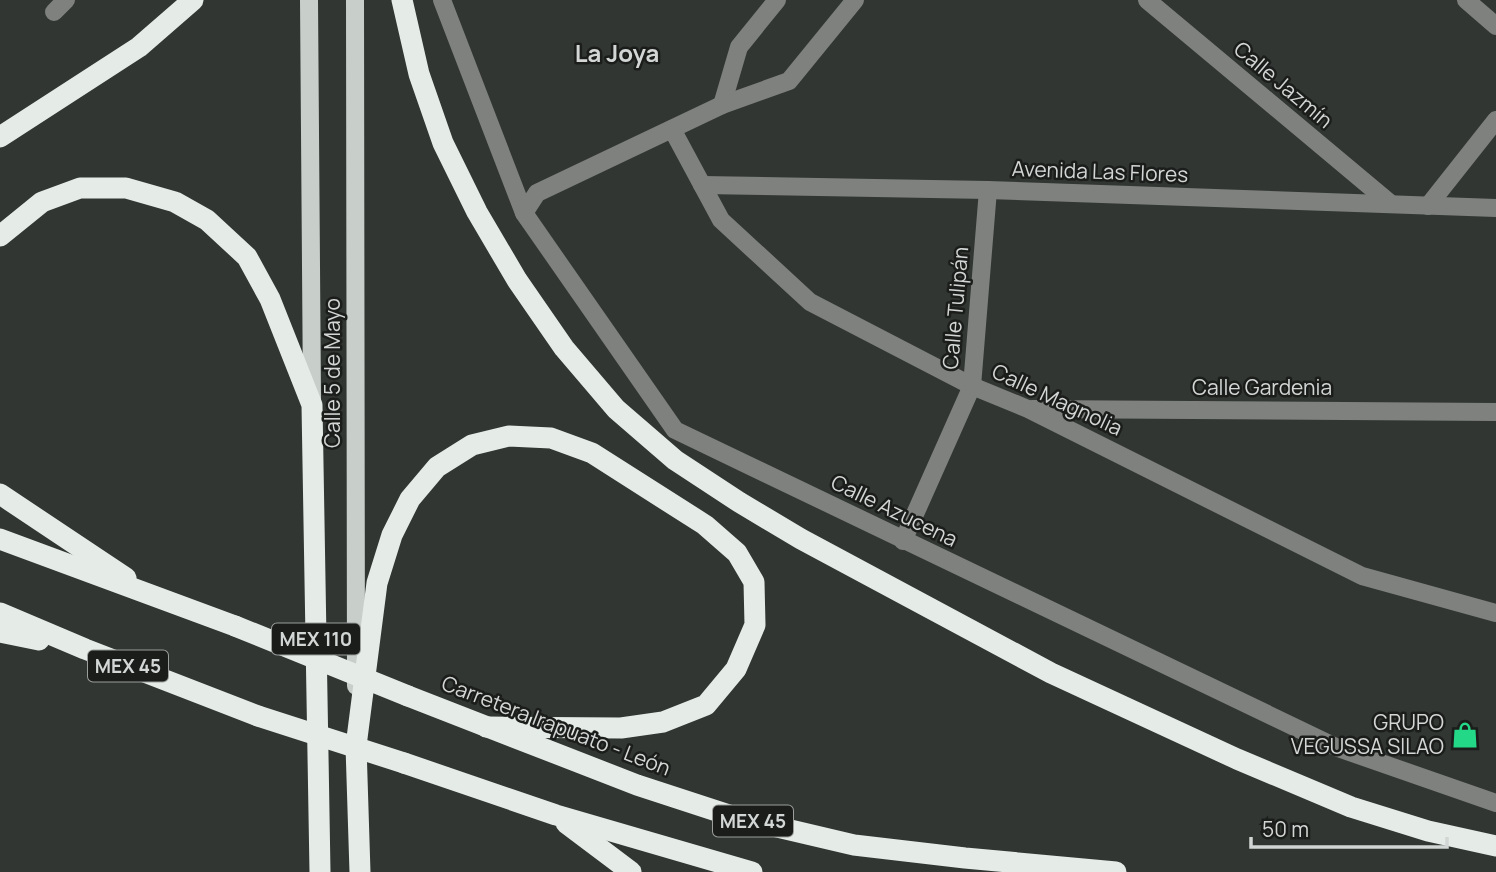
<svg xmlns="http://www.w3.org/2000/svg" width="1496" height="872" font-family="Manrope,sans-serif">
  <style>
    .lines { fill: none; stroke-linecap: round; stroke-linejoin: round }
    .minor { stroke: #7f817f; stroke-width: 18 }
    .major { stroke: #c8ceca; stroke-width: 18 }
    .highway { stroke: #e5ece7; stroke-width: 21 }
    .highway-bridge { stroke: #e5ece7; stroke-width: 21 }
    .labels { text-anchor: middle; stroke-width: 5; stroke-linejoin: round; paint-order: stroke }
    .shield { fill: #1b1d1b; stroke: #9b9e9c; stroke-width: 2 }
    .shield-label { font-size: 19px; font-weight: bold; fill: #d2d6d4 }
    .street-label { font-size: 21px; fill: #d2d6d4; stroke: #1b1d1b }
    .poi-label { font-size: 21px; fill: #d2d6d4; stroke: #1b1d1b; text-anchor: end }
    .quarter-label { font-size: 24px; font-weight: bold; fill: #d2d6d4; stroke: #1b1d1b }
  </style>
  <rect width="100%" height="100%" fill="#313633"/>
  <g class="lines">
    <!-- minor -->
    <g class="minor">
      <polyline points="442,0 524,213 675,430 1338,748 1496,803"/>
      <polyline points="1147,0 1391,204"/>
      <polyline points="1466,0 1496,26"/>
      <polyline points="54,12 66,0"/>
      <polyline points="722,105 739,47 777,0"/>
      <polyline points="672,129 721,220 810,302 972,386 1028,409 1362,576 1496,613"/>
      <polyline points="702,185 988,190 1496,208"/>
      <polyline points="1428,206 1496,120"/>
      <polyline points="524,213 537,193 722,105 789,81 855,0"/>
      <polyline points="1032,409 1496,412"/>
      <polyline points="903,541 972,386 988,190"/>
    </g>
    <!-- major -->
    <g class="major">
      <polyline points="309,0 312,399"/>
      <polyline points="355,0 356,686"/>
    </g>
    <!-- highway -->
    <g class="highway">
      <polyline points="402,0 419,74 443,143 477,212 517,280 564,348 616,409 675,460 739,502 801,539 1051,673 1237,759 1351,807 1428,831 1496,846"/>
      <polyline points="0,137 139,47 193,0"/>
      <polyline points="0,236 42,202 80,188 126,188 175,202 207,220 247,257 270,299 312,405 320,872"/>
      <polyline points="0,494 126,578"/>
      <polyline points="0,539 235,626"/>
      <polyline points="0,613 85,649 258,716"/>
      <polyline points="0,632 39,640"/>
      <polyline points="408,696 637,785 735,817 854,845 965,858 1116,872"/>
      <polyline points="404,763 556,815 752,872"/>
      <polyline points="566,823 631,872"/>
      <polyline points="360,872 356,746 377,583 392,535 410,499 437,467 472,445 509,436 551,438 592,453 705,525 737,553 754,582 755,625 736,669 706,705 663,722 621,728 486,727"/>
    </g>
    <!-- highway-bridge -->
    <g class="highway-bridge">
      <polyline points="235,626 408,696"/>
      <polyline points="258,716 404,763"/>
    </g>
  </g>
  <!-- icons -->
  <defs>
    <g id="shop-bare" transform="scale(2.1)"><path d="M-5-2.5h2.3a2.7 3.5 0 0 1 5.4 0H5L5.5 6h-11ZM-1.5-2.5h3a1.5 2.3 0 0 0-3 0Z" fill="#23d886" stroke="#1b1d1b" stroke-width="2.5" paint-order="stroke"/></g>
  </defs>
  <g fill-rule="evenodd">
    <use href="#shop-bare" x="1465" y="735"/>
  </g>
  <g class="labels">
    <!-- shield labels -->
    <g class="shield">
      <rect x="272" y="623.5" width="88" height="31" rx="5"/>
      <rect x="88" y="650.5" width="80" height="31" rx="5"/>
      <rect x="713" y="805.5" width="80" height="31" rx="5"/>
    </g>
    <g class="shield-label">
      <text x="316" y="646">MEX 110</text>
      <text x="128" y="673">MEX 45</text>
      <text x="753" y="828">MEX 45</text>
    </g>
    <!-- street labels -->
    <g class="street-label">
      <text transform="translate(1283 85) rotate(40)" y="7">Calle Jazmín</text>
      <text transform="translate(1100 172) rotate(2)" y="7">Avenida Las Flores</text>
      <text transform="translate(956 308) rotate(-85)" y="7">Calle Tulipán</text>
      <text transform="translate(333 373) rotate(-90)" y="7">Calle 5 de Mayo</text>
      <text x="1262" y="395">Calle Gardenia</text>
      <text transform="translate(1057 400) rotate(25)" y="7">Calle Magnolia</text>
      <text transform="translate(894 511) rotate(26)" y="7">Calle Azucena</text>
      <text transform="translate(556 726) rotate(21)" y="7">Carretera Irapuato - León</text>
    </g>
    <!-- poi labels -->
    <g class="poi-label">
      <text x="1444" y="730">GRUPO<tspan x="1444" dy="24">VEGUSSA SILAO</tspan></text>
    </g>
    <!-- quarter labels -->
    <g class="quarter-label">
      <text x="617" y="62">La Joya</text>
    </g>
  </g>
  <!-- scale -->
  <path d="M1251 837v10h196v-10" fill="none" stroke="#d2d6d4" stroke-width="3.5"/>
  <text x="1262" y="837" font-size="21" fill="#d2d6d4" stroke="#1b1d1b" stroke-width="5" paint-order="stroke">50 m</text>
</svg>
